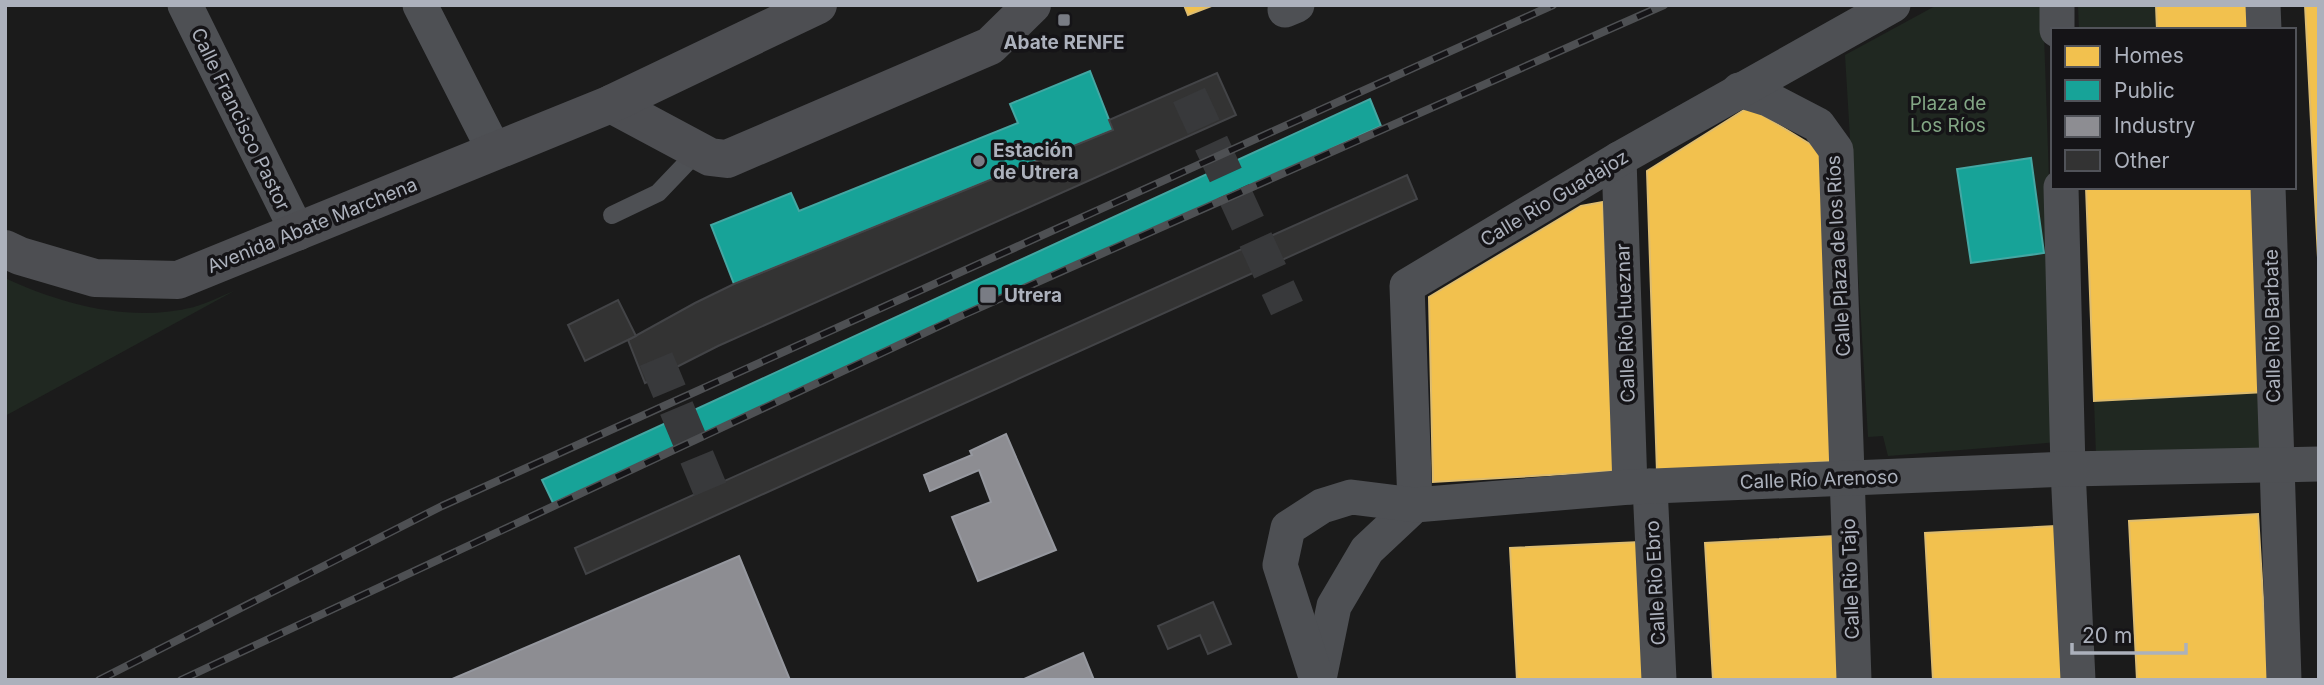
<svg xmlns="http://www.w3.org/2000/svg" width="2324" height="685" font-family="Inter,sans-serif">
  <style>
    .green { fill: #202821 }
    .homes { fill: #f2c14e; stroke: #ddbc6f; stroke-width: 2 }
    .public { fill: #17a398; stroke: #44a7a3; stroke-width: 2 }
    .industry { fill: #8d8d92; stroke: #96989f; stroke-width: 2 }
    .building { fill: #333; stroke: #434447; stroke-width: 2 }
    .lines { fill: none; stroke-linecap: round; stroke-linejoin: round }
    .street-tunnel { stroke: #38393b; stroke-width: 35; stroke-dasharray: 35 18; stroke-linecap: butt }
    .lane { stroke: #4e5054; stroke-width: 18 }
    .street { stroke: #4e5054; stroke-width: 35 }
    .secondary { stroke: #4d4e52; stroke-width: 38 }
    .rail-casing { stroke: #4e5053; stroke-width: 8 }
    .rail { stroke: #151417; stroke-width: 5; stroke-dasharray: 16; stroke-linecap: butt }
    .poi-dot { fill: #797c84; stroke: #151417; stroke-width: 2.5 }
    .labels { text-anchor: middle; stroke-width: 7; stroke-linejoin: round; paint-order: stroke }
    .poi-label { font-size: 19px; font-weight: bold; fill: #acb1bc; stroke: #151417; text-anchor: start }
    .park-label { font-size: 19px; fill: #83a785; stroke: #151417 }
    .street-label { font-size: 19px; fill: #acb1bc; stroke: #151417 }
  </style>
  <rect width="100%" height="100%" fill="#1b1b1b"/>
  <!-- green -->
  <g class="green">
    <polygon points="1937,5 2043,5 2058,442 1888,456 1883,436 1868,437 1845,55"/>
    <polygon points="2078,5 2156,5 2157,30 2079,30"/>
    <path d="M5 278C63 305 131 323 194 307 208 303 221 296 234 291L5 416Z"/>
    <polygon points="2265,392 2263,451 2096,455 2094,401"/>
  </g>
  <!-- homes -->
  <g class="homes">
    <polygon points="1184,5 1214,5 1188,15"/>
    <polygon points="2156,5 2255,5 2255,30 2157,30"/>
    <polygon points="2305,5 2319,5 2319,277"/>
    <polygon points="1749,107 1828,155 1836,461 1657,472 1647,171"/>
    <polygon points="2086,187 2260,187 2265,392 2094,401"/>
    <polygon points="1603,202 1615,471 1433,482 1429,297 1581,206"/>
    <polygon points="2258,514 2268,680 2137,680 2129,521"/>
    <polygon points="2055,526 2063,680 1933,680 1925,533"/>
    <polygon points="1835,536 1843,680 1713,680 1705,543"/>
    <polygon points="1640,542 1647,680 1517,680 1510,548"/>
  </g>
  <!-- public -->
  <g class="public">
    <polygon points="1090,71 1113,130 734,284 711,225 791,193 799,211 1018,123 1010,104"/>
    <polygon points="1370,99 1381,126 553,503 542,480"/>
    <polygon points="2031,158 2044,253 1971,263 1957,169"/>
  </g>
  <!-- industry -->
  <g class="industry">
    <polygon points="1006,434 1056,550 978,581 952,517 991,502 979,470 930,491 924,475 972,455 970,451"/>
    <polygon points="739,556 790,680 450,680"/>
    <polygon points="1083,653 1094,680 1022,680"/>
  </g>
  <!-- building -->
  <g class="building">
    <polygon points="1217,73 1236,115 718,346 645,383 628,340 695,303 734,284 1113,130 1109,120"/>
    <polygon points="1407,175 1417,199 586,574 575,548"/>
    <polygon points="618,300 636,336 585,361 568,325"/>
    <polygon points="1213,602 1231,644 1208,654 1200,635 1168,649 1158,626"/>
  </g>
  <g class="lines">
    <!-- street-tunnel -->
    <g class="street-tunnel">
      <polyline points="1189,95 1287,308"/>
      <polyline points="656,359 715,501"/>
    </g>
    <!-- lane -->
    <polyline class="lane" points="612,215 658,193 698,151"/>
    <!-- street -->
    <g class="street">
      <polyline points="185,5 298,233"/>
      <polyline points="420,5 494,150"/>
      <polyline points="2057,5 2057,30"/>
      <polyline points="2263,5 2264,30"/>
      <polyline points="1285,10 1297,5"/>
      <polyline points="1739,90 1768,99 1818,125 1836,150 1854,680"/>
      <polyline points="1619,159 1630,487"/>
      <polyline points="2061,187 2068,469 2078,680"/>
      <polyline points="2268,187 2284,680"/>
      <polyline points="1650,486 1659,680"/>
      <polyline points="1319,679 1334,606 1367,550 1415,505 1407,286 1619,159 1893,5"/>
      <polyline points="1317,680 1280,565 1288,528 1322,506 1351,497 1415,505 1630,487 2068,469 2319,464"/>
    </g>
    <!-- secondary -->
    <g class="secondary">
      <polyline points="611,104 710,157 727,159 990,46 1032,5"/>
      <polyline points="5,249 20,256 95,278 178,280 611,104 818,5"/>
    </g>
    <!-- rail casing -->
    <g class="rail-casing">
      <g id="rail">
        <polyline points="99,680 442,506 1553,5"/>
        <polyline points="181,680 963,315 1664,5"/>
      </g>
    </g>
    <!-- rail -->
    <use href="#rail" class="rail"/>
  </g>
  <!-- markers -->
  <g class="poi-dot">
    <rect x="1057" y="13" width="14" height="14" rx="3.5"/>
    <circle cx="979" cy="161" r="7"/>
    <rect x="979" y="286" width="18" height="18" rx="3.5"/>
  </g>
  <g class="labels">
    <!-- poi labels -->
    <g class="poi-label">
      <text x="1064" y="49" text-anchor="middle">Abate RENFE</text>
      <text x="993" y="157">Estación<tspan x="993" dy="22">de Utrera</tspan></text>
      <text x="1004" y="302">Utrera</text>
    </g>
    <!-- park labels -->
    <g class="park-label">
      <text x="1948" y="110">Plaza de<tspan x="1948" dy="22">Los Ríos</tspan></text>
    </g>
    <!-- street labels -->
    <g class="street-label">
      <text transform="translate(241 119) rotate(64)" y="7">Calle Francisco Pastor</text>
      <text transform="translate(1554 198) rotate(-31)" y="7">Calle Rio Guadajoz</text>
      <text transform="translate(312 225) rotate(-22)" y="7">Avenida Abate Marchena</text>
      <text transform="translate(1838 256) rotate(-93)" y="7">Calle Plaza de los Ríos</text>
      <text transform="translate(1625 323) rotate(-92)" y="7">Calle Río Hueznar</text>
      <text transform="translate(2272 326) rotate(-91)" y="7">Calle Rio Barbate</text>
      <text transform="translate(1819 479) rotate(-2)" y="7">Calle Río Arenoso</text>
      <text transform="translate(1850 579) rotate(-92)" y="7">Calle Rio Tajo</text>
      <text transform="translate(1655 583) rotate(-93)" y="7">Calle Rio Ebro</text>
    </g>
  </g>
  <!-- border -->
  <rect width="2324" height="685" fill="none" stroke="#acb1bc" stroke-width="14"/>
  <!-- legend -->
  <rect x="2051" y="28" width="245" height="161" fill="#151417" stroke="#515359" stroke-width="2"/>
  <rect x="2065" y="46" width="35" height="21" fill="#f2c14e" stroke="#515359" stroke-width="2"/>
  <text x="2114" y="63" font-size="21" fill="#acb1bc">Homes</text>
  <rect x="2065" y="80" width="35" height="21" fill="#17a398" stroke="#515359" stroke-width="2"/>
  <text x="2114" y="98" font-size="21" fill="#acb1bc">Public</text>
  <rect x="2065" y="116" width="35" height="21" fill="#8d8d92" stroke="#515359" stroke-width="2"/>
  <text x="2114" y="133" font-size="21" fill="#acb1bc">Industry</text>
  <rect x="2065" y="150" width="35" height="21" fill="#333333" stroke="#515359" stroke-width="2"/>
  <text x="2114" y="168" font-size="21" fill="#acb1bc">Other</text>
  <!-- scale -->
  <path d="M2072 643v10h114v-10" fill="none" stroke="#acb1bc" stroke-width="3.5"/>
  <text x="2082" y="643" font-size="21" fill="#acb1bc" stroke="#151417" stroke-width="5" paint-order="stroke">20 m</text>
</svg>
